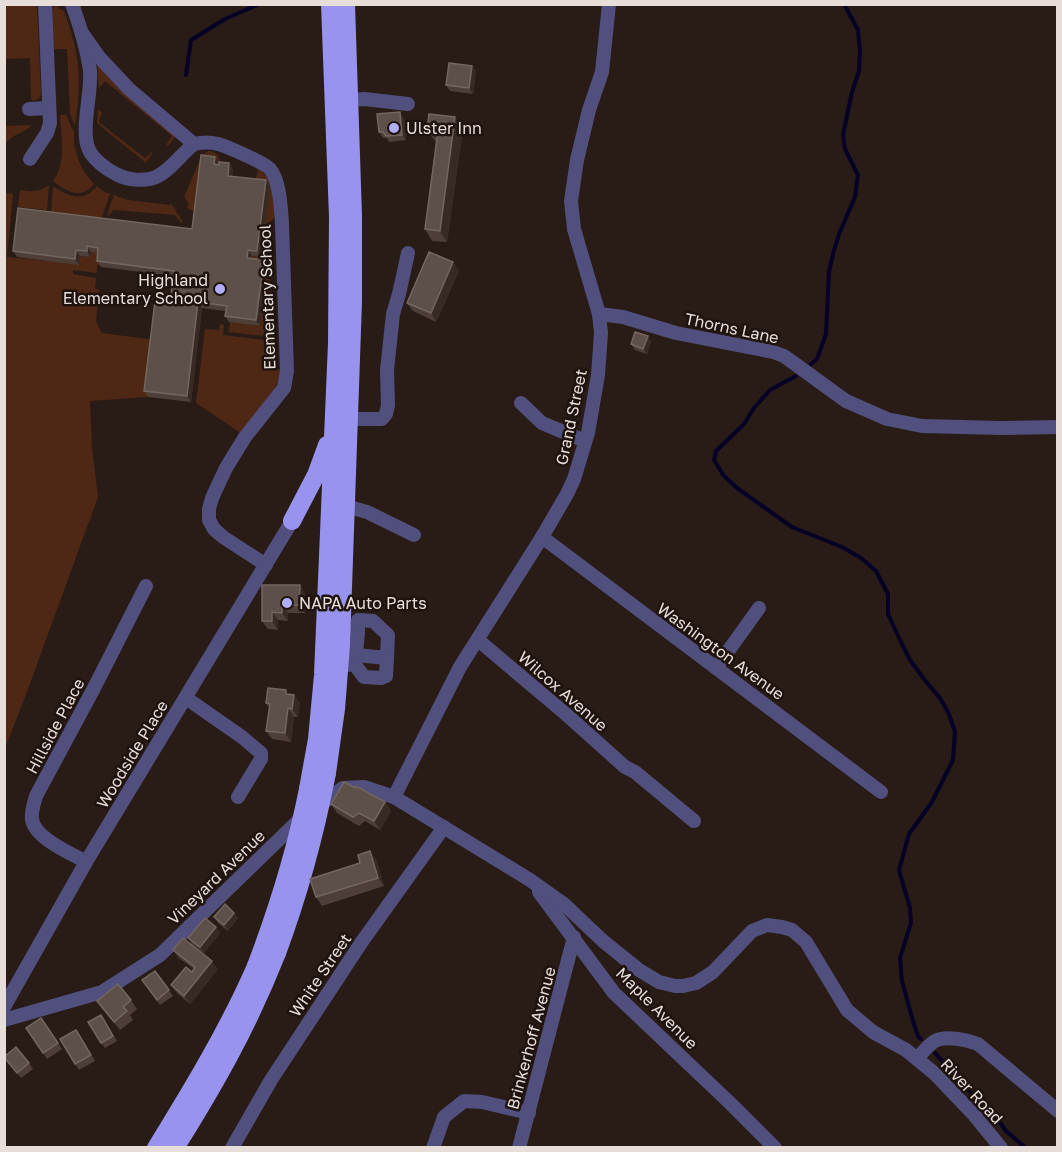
<svg xmlns="http://www.w3.org/2000/svg" width="1062" height="1152" font-family="'Golos Text',sans-serif">
  <style>
    .green { fill: #4e2814 }
    .lines { fill: none; stroke-linecap: round; stroke-linejoin: round }
    .stream { stroke: #070026; stroke-width: 4 }
    .minor { stroke: #514f7d; stroke-width: 14 }
    .highway { stroke: #9793ee; stroke-width: 18 }
    .highway-bridge { stroke: #9793ee; stroke-width: 18 }
    .wall { fill: #4d3f38 }
    .shaded-wall { fill: #372a23 }
    .building { fill: #5d5049; stroke: #736660; stroke-width: 1.5 }
    .poi-dot { fill: #b0aefa; stroke: #1f130d; stroke-width: 2 }
    .labels { text-anchor: middle; stroke-width: 5; stroke-linejoin: round; paint-order: stroke }
    .poi-label { font-size: 16px; fill: #e7ddd9; stroke: #1f130d; text-anchor: start }
    .street-label { font-size: 16px; fill: #e7ddd9; stroke: #1f130d }
  </style>
  <rect width="100%" height="100%" fill="#291c16"/>
  <!-- green -->
  <g class="green">
    <path d="M4 5H37L41 92C41 97 38 101 32 100L31 99 30 58 5 59Z"/>
    <path d="M56 5H58V8L64 11C80 54 82 80 75 126L70 114 67 49H53L51 11Z"/>
    <polygon points="97,63 178,133 168,146 166,145 172,136 105,81 99,88"/>
    <polygon points="98,109 102,113 99,120 100,123 145,158 152,152 153,152 146,163 98,124 97,121"/>
    <path d="M60 115H66L74 132V145L79 161 85 173 94 184C81 200 67 192 53 181 67 163 61 136 60 115Z"/>
    <path d="M32 125C24 134 13 133 5 144V126Z"/>
    <path d="M209 151C236 156 206 197 199 211L190 210 187 207 189 204 184 197 202 155Z"/>
    <path d="M258 169C275 180 274 197 276 216L268 224V259L252 258V256L261 257 270 186 255 184Z"/>
    <path d="M49 185 47 210 18 207 20 190C31 192 40 192 49 185Z"/>
    <path d="M53 186C69 197 83 203 97 186L103 191 110 194 100 223 51 217Z"/>
    <polygon points="5,193 13,194 7,257 79,264 80,256 90,257 91,252 102,253 101,265 97,265 97,273 73,270 73,274 96,278 95,289 99,289 96,322 102,333 155,340 148,397 90,401 92,447 98,497 25,697 5,748"/>
    <polygon points="114,195 128,200 170,205 171,203 183,222 181,223 175,215 114,210 107,217 109,208"/>
    <polygon points="266,279 270,279 272,337 229,332 230,322 260,326"/>
    <path d="M220 324 224 325 223 335 272 341V368L279 369 281 371C279 392 254 417 242 434L196 403 205 329 219 330Z"/>
  </g>
  <g class="lines">
    <!-- stream -->
    <g class="stream">
      <polyline points="186,75 191,40 225,19 259,4"/>
      <polyline points="811,364 817,359 826,334 829,272 833,254 839,234 855,197 858,175 845,149 843,135 852,92 859,71 860,51 858,30 844,4"/>
      <polyline points="796,376 770,390 754,408 744,424 716,451 714,460 724,476 737,488 792,527 842,547 861,558 876,571 888,594 888,614 900,640 910,660 924,679 940,698 949,714 955,732 953,760 932,802 909,834 899,870 910,908 911,923 900,958 902,981 913,1021 918,1036 921,1039"/>
      <polyline points="935,1053 977,1099 995,1115 1006,1131 1026,1148"/>
    </g>
    <!-- minor -->
    <g class="minor">
      <path d="M72 4C80 26 87 48 90 71 92 93 80 131 89 150 94 160 106 169 116 174 127 180 144 182 156 177 170 171 182 153 194 144"/>
      <path d="M82 33 99 57 129 89 194 144C203 142 210 142 218 144 226 146 265 163 270 169 280 181 281 209 282 224L287 371 284 388 245 437 226 468 212 498 209 509V520L214 529 223 537 266 565"/>
      <polyline points="349,100 364,99 408,104"/>
      <polyline points="29,109 49,108"/>
      <polyline points="30,159 47,133 50,123 45,4"/>
      <polyline points="599,314 623,317 676,333 773,352 784,356 846,401 887,419 922,426 1000,428 1058,427"/>
      <polyline points="521,403 542,423 585,441"/>
      <polyline points="349,419 382,419 386,414 388,405 387,370 393,314 399,294 408,253"/>
      <polyline points="346,506 367,512 414,535"/>
      <polyline points="542,537 881,792"/>
      <polyline points="478,640 567,715 625,767 635,772 694,821"/>
      <polyline points="356,655 387,658 388,635 373,621 358,620 358,632"/>
      <polyline points="340,664 355,665 358,632 349,631"/>
      <polyline points="355,665 364,677 381,678 386,676 387,658"/>
      <polyline points="716,668 759,608"/>
      <polyline points="186,698 242,737 261,753 261,759 238,797"/>
      <polyline points="394,797 460,667 542,537 567,494 574,479 588,433 598,375 601,333 599,314 574,229 571,201 577,160 589,110 602,72 609,4"/>
      <path d="M86 862C71 853 34 838 32 819 31 811 34 804 36 796L93 690 146 586"/>
      <polyline points="539,892 614,993 731,1104 775,1148"/>
      <polyline points="4,1007 86,862 292,521"/>
      <polyline points="4,1020 102,992 160,955 298,821 343,788 364,787 394,797 530,880 565,905 603,941 639,970 659,982 675,986 683,986 696,983 713,972 752,931 767,925 782,927 792,930 806,942 847,1010 873,1032 906,1050 934,1073 975,1116 1001,1148"/>
      <path d="M917 1059C922 1053 928 1045 935 1041 946 1035 967 1040 978 1044L1058 1111"/>
      <polyline points="232,1148 271,1080 361,943 444,827"/>
      <polyline points="433,1148 444,1117 464,1101 482,1102 529,1113"/>
      <polyline points="519,1148 574,937"/>
    </g>
    <!-- highway -->
    <g class="highway">
      <polyline points="292,521 316,475 327,445"/>
      <polyline points="327,773 336,709 341,645 353,301 353,216 346,4"/>
      <polyline points="308,789 317,739 323,675 337,343 338,217 330,4"/>
      <path d="M156 1148C193 1088 228 1030 256 966"/>
      <path d="M175 1148C216 1083 249 1024 277 953"/>
    </g>
    <!-- highway-bridge -->
    <g class="highway-bridge">
      <path d="M277 953C299 894 315 835 327 773"/>
      <path d="M256 966C278 908 296 850 308 789"/>
    </g>
  </g>
  <!-- wall -->
  <g class="wall">
    <polygon points="476,71 473,94 450,91 446,85"/>
    <polygon points="404,118 406,140 389,142 387,138 383,138 379,132"/>
    <polygon points="463,128 447,242 432,241 425,229 436,141 435,141 427,130"/>
    <polygon points="219,162 233,169 232,176 270,186 261,257 252,256 252,258 264,260 268,265 260,326 229,322 225,316 226,311 202,308 191,402 148,397 144,391 171,295 173,276 101,267 97,261 98,253 91,252 90,257 80,256 79,265 17,257 13,251 192,229"/>
    <polygon points="459,271 436,322 413,311 407,303"/>
    <polygon points="648,336 651,342 647,354 635,350 631,344"/>
    <polygon points="300,585 305,594 305,613 288,613 288,621 278,620 278,630 268,629 262,621"/>
    <polygon points="289,694 300,703 298,717 294,717 291,742 272,739 266,731 269,708 266,703"/>
    <polygon points="355,788 385,802 391,811 380,830 365,821 359,826 337,813 331,804"/>
    <polygon points="376,859 384,886 322,906 316,897"/>
    <polygon points="234,913 238,918 228,931 218,923 214,917"/>
    <polygon points="216,927 220,933 204,953 192,944 188,938"/>
    <polygon points="173,950 218,969 190,1004 177,993 171,985 192,972 194,969 179,958"/>
    <polygon points="155,971 173,996 160,1005 142,980"/>
    <polygon points="131,1000 137,1009 130,1015 133,1020 120,1030 97,1001"/>
    <polygon points="101,1015 117,1041 105,1048 101,1043"/>
    <polygon points="41,1018 62,1049 47,1059 26,1028"/>
    <polygon points="80,1036 95,1061 79,1070 75,1064"/>
    <polygon points="4,1057 29,1063 33,1069 21,1078"/>
  </g>
  <!-- shaded-wall -->
  <g class="shaded-wall">
    <polygon points="472,66 476,71 473,94 469,88"/>
    <polygon points="400,112 404,118 406,140 402,135"/>
    <polygon points="455,117 463,128 447,242 440,231"/>
    <polygon points="215,157 219,162 218,170 214,164"/>
    <polygon points="229,163 233,169 232,181 228,176"/>
    <polygon points="266,180 270,186 261,257 257,251"/>
    <polygon points="87,246 91,252 90,257 87,251"/>
    <polygon points="76,250 80,256 79,265 75,259"/>
    <polygon points="248,250 252,256 251,263 247,258"/>
    <polygon points="264,260 268,265 260,326 256,320"/>
    <polygon points="453,262 459,271 436,322 431,313"/>
    <polygon points="198,302 202,308 191,402 187,396"/>
    <polygon points="648,336 651,342 647,354 643,349"/>
    <polygon points="300,585 305,594 305,613 299,605"/>
    <polygon points="282,605 288,613 288,621 282,613"/>
    <polygon points="272,612 278,620 278,630 272,621"/>
    <polygon points="294,695 300,703 298,717 292,709"/>
    <polygon points="288,708 294,717 291,742 285,733"/>
    <polygon points="385,802 391,811 380,830 374,821"/>
    <polygon points="370,851 376,859 384,886 378,878"/>
    <polygon points="234,913 238,918 228,931 224,925"/>
    <polygon points="216,927 220,933 204,953 200,947"/>
    <polygon points="212,961 218,969 190,1004 184,996"/>
  </g>
  <!-- building -->
  <g class="building">
    <polygon points="449,63 472,66 469,88 446,85"/>
    <polygon points="400,112 402,135 386,136 383,132 379,132 377,114"/>
    <polygon points="429,114 455,117 440,231 425,229 438,131 427,130"/>
    <polygon points="201,155 215,157 214,164 219,165 219,162 229,163 228,176 266,180 257,251 248,250 247,258 264,260 256,320 225,316 227,306 198,302 187,396 144,391 156,293 171,295 174,271 97,261 98,248 87,246 87,251 76,250 75,259 13,251 18,208 192,229"/>
    <polygon points="429,252 453,262 431,313 407,303"/>
    <polygon points="635,332 648,336 643,349 631,344"/>
    <polygon points="262,585 300,585 299,605 282,605 282,613 272,612 272,621 262,621"/>
    <polygon points="268,688 286,690 286,694 294,695 292,709 288,708 285,733 266,731 270,704 266,703"/>
    <polygon points="344,782 355,788 356,786 385,802 374,821 359,813 353,817 331,804"/>
    <polygon points="370,851 378,878 316,897 310,879 360,863 358,855"/>
    <polygon points="225,904 234,913 224,925 214,917"/>
    <polygon points="205,918 216,927 200,947 188,938"/>
    <polygon points="183,938 212,961 184,996 171,985 186,967 192,972 195,967 173,950"/>
    <polygon points="155,971 169,990 157,1000 142,980"/>
    <polygon points="118,984 131,1000 123,1007 127,1011 114,1022 97,1001"/>
    <polygon points="101,1015 113,1036 101,1043 88,1022"/>
    <polygon points="41,1018 58,1043 43,1053 26,1028"/>
    <polygon points="76,1030 91,1055 75,1064 60,1039"/>
    <polygon points="16,1047 29,1063 17,1073 4,1057"/>
  </g>
  <!-- markers -->
  <g class="poi-dot">
    <circle cx="394" cy="128" r="6"/>
    <circle cx="220" cy="289" r="6"/>
    <circle cx="287" cy="603" r="6"/>
  </g>
  <g class="labels">
    <!-- poi labels -->
    <g class="poi-label">
      <text x="406" y="134">Ulster Inn</text>
      <text x="208" y="286" text-anchor="end">Highland<tspan x="208" dy="18">Elementary School</tspan></text>
      <text x="299" y="609">NAPA Auto Parts</text>
    </g>
    <!-- street labels -->
    <g class="street-label">
      <text transform="translate(267 297) rotate(-92)" y="6">Elementary School</text>
      <text transform="translate(732 328) rotate(12)" y="6">Thorns Lane</text>
      <text transform="translate(571 417) rotate(-78)" y="6">Grand Street</text>
      <text transform="translate(721 651) rotate(36)" y="6">Washington Avenue</text>
      <text transform="translate(563 691) rotate(41)" y="6">Wilcox Avenue</text>
      <text transform="translate(55 726) rotate(-62)" y="6">Hillside Place</text>
      <text transform="translate(132 754) rotate(-59)" y="6">Woodside Place</text>
      <text transform="translate(216 877) rotate(-44)" y="6">Vineyard Avenue</text>
      <text transform="translate(320 975) rotate(-56)" y="6">White Street</text>
      <text transform="translate(657 1008) rotate(45)" y="6">Maple Avenue</text>
      <text transform="translate(531 1038) rotate(-75)" y="6">Brinkerhoff Avenue</text>
      <text transform="translate(972 1091) rotate(47)" y="6">River Road</text>
    </g>
  </g>
  <!-- border -->
  <rect width="1062" height="1152" fill="none" stroke="#e7ddd9" stroke-width="12"/>
</svg>
